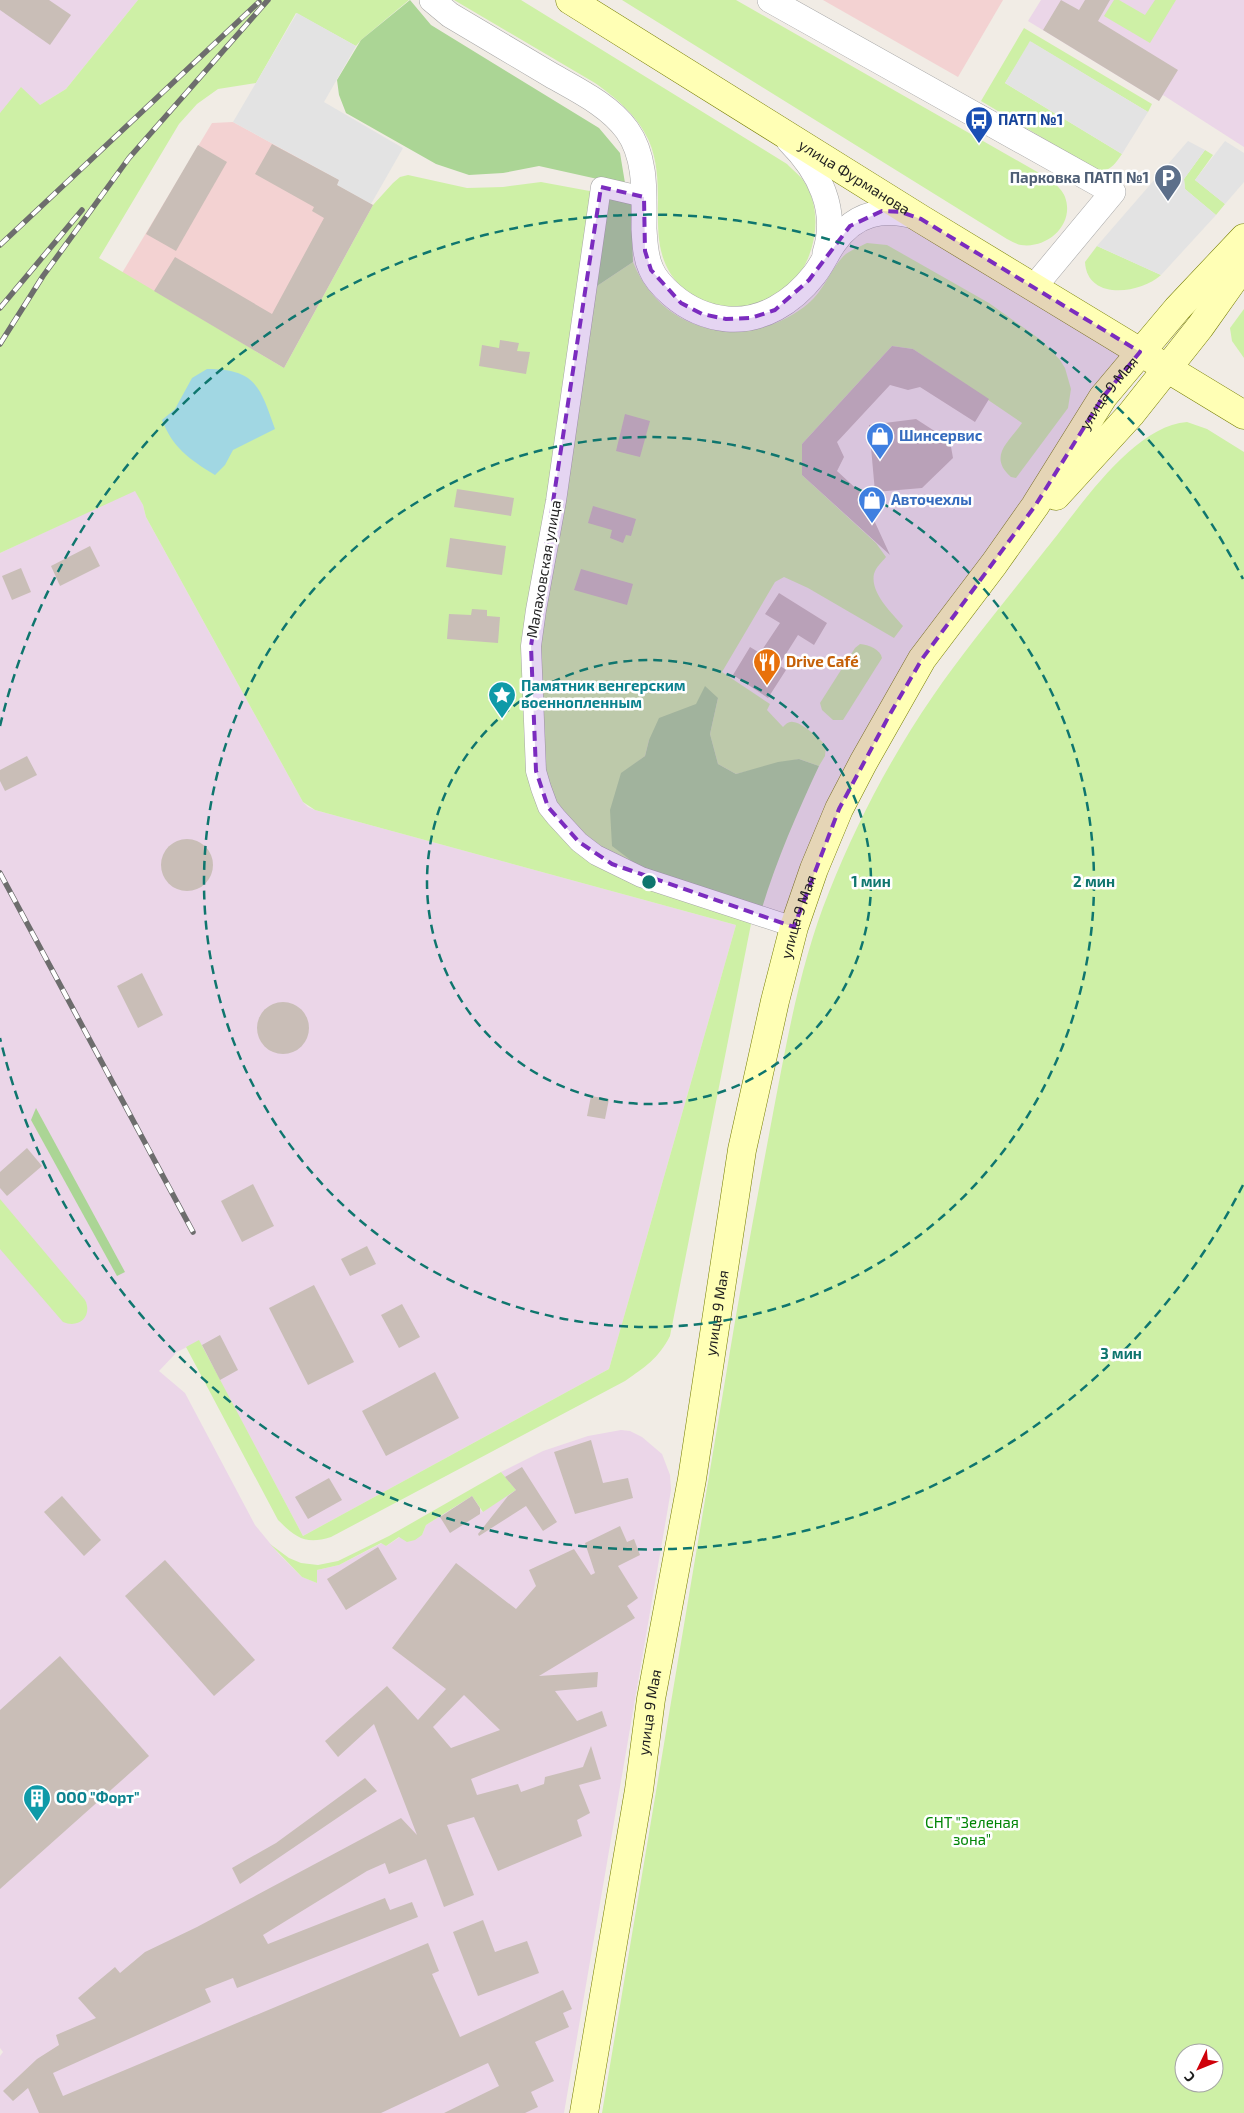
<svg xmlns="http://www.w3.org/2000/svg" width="1244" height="2113" font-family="'Exo 2',sans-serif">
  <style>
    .commercial { fill: #f3d2d2 }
    .industrial { fill: #ebd6e8 }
    .grass { fill: #cef0a6; fill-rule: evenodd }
    .forest { fill: #abd595 }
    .parking { fill: #e3e3e3 }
    .water { fill: #a1d7e3 }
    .building { fill: #c9beb7; fill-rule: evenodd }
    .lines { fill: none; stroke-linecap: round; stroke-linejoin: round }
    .minor-casing { stroke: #a6a6a6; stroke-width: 21 }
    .tertiary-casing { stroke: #a6a6a6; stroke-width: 26 }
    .secondary-casing { stroke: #757d00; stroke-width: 29 }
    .minor { stroke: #fff; stroke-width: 20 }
    .tertiary { stroke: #fff; stroke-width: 25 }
    .secondary { stroke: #ffffb5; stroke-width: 28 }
    .rail-casing { stroke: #6d6d6d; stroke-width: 5.5 }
    .rail { stroke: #fff; stroke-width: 4; stroke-dasharray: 11; stroke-linecap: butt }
    .marked { fill: #7b2cbf; fill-opacity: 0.2; stroke: #7b2cbf; stroke-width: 4; stroke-dasharray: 10 6; stroke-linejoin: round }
    .ring { fill: none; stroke: #0f766e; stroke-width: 2.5; stroke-dasharray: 9 6 }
    .labels { text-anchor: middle; stroke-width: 5; stroke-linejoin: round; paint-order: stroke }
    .transit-label { font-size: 15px; font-weight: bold; fill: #164399; stroke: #fff; text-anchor: start }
    .street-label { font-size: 15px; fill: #1f1f1f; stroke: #fff }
    .service-label { font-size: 15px; font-weight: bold; fill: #4e5e75; stroke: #fff; text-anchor: end }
    .shop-label { font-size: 15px; font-weight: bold; fill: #366cbe; stroke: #fff; text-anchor: start }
    .food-label { font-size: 15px; font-weight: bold; fill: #c56008; stroke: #fff; text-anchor: start }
    .culture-label { font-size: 15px; font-weight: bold; fill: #0d838f; stroke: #fff; text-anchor: start }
    .park-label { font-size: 15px; fill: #018506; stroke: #fff }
    .centre { fill: #0f766e; stroke: #fff; stroke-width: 2.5 }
    .ring-label { font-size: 15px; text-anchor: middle; font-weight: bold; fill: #0f766e; stroke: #fff; stroke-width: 5; stroke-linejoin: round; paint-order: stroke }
  </style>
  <rect width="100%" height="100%" fill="#f1ece5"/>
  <!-- commercial -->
  <g class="commercial">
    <polygon points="823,0 1003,0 958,77"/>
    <polygon points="233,122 339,180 337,185 373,205 284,368 122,273 212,123"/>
  </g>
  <!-- industrial -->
  <g class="industrial">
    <polygon points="0,0 138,0 66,89 40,105 0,113"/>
    <polygon points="1041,0 1244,0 1244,147 1163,95 1159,101 1028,21"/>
    <polygon points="135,490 143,505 146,517 303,802 308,807 315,810 736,925 609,1369 303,1536 199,1341 177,1352 159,1371 185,1393 255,1525 278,1553 302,1577 317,1583 317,1570 339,1565 382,1543 386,1546 400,1537 422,1535 426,1525 472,1496 482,1512 515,1490 501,1472 543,1451 588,1436 621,1430 630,1431 642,1437 662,1454 670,1475 671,1490 564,2113 0,2113 0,2056 3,2052 0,2048 0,553"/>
  </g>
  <!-- grass -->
  <g class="grass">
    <path d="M138 0H409L361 40 356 46 296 13 256 83 218 89 197 104 179 124 99 258 284 368 373 205 393 183 400 177 408 175 467 188 503 187 541 182 595 192 525 646 554 822 751 924 670 1336C658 1359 645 1367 625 1381L331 1537C306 1545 296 1538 278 1520L186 1347 199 1340 303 1536 609 1369 736 925 315 810 303 802 146 517 143 505 135 491 0 553V113L21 87 40 105 66 89Z"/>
    <path d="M454 0H521L787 164C792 169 799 175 803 180 826 213 815 263 787 289 765 309 724 314 698 299 633 260 673 198 649 141 638 116 616 98 595 83Z"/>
    <path d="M622 0H736L1053 181C1057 186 1063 191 1065 197 1075 224 1048 249 1021 245 1016 244 1011 241 1007 239Z"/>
    <polygon points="1114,0 1119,0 1145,15 1155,0 1176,0 1150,43 1104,16"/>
    <path d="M1024 28 1152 104 1148 112 1031 42 1005 83 1122 154C1115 164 1109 174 1095 169L981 101Z"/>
    <polygon points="1205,150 1213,155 1195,180 1225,204 1216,215 1185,189 1184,179"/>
    <path d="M867 243 887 245 989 303 1041 340 1060 360 1065 368 1071 389 1068 408 1016 478 1011 477C987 456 1010 441 1022 423L913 349 892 346 802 444V475L876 543 886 557C882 562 876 567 874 574 870 593 892 613 903 626L894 638 808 588 784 577 775 582 722 672 770 704 767 710 783 727C786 724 789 721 793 722 801 722 821 739 826 746L825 756 819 766 799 759 736 774 718 764 710 734 718 698 680 711 649 740 645 756 621 774 641 868 616 858 560 815 546 787 537 649 594 288 633 262C661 333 744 352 804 307 823 293 828 274 841 259 847 251 859 247 867 243Z"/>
    <path d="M1097 246 1161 275C1140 294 1087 301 1085 262Z"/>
    <polygon points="1244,309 1244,358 1232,341 1230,328"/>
    <path d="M1187 422 1207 429 1244 452V2113H602C644 1863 686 1613 728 1363 742 1278 758 1193 774 1108 788 1035 801 961 829 892 856 824 891 757 933 696 968 645 1008 598 1046 549 1079 509 1132 426 1187 422ZM1184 2053H1214V2083H1184Z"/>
    <path d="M860 644C869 645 880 649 882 658L843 720H833L822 710 820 703 855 648Z"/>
    <path d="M0 1199 85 1300C93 1316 79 1329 63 1322L0 1249Z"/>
    <polygon points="501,1472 516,1490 483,1512 472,1496 426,1525 422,1535 415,1540 407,1542 399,1537 386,1546 381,1543 339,1565 317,1570 317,1583 302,1577 270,1544 289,1558 301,1563 318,1565 338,1561 389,1536"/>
  </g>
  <!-- forest -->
  <g class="forest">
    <polygon points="410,0 431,25 599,128 620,153 625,183 602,180 539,166 503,173 469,175 436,164 346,113 339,95 337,80 361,40"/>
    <polygon points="605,198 631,204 633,262 594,288"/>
    <path d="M705 686 718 698 710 734 718 764 736 774 778 762 799 759 819 766C797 813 777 859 762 908L641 868 612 846 610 810 621 773 645 756 649 740 659 718 696 704Z"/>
    <polygon points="36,1108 125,1272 117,1276 31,1120"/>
  </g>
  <!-- parking -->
  <g class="parking">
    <polygon points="297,13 356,46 324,102 403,148 371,204 337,185 339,180 233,122"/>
    <polygon points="1030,41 1148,112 1122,154 1005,83"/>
    <polygon points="1188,141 1205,150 1184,179 1185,189 1216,215 1161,275 1097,246"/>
    <polygon points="1225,141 1244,153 1244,182 1225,204 1195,180"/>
  </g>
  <!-- water -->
  <path class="water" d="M207 369C256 369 260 387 275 429L233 450 225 465 215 475C189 459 173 448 162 420L175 409 192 378Z"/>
  <!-- building -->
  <g class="building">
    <polygon points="0,0 49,0 71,15 50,45 0,10"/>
    <polygon points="1061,0 1079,10 1085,0 1110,0 1098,21 1178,70 1159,101 1043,30"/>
    <polygon points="272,144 339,180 337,185 373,205 284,368 154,291 175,257 272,314 324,218 312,211 314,207 255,174"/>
    <polygon points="198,145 227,162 176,251 146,234"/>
    <polygon points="500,340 519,343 517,351 530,352 526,374 479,366 482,345 499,348"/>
    <polygon points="892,346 913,349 989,399 975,422 920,387 908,390 890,385 837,442 844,457 837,471 862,494 890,555 802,475 802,444"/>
    <polygon points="625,414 650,421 640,457 616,451"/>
    <polygon points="916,419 950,441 953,458 922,488 875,492 869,425"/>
    <polygon points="457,489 514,498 511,516 454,507"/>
    <polygon points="593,506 636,519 631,536 626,535 623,543 610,538 612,530 588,523"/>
    <polygon points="450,538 506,546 502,575 446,567"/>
    <polygon points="90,546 100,566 60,586 51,566"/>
    <polygon points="21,568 31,592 12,600 2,576"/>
    <polygon points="581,569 633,584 627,605 574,590"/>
    <polygon points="779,593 827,623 814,645 798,635 779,665 786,670 768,698 733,675 750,647 760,653 780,623 765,614"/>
    <polygon points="472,609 487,610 487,616 500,617 498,643 447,639 449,614 471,615"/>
    <polygon points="27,756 37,775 5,791 0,781 0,770"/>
    <circle cx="187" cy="865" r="26"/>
    <polygon points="142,973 163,1015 138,1028 117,986"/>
    <circle cx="283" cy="1028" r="26"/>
    <polygon points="591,1096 609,1099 605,1119 587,1116"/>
    <polygon points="27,1148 42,1166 7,1196 0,1188 0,1172"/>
    <polygon points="253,1184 274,1226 242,1242 221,1201"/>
    <polygon points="367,1246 376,1264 350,1276 341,1259"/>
    <polygon points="314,1285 354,1362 308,1385 269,1308"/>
    <polygon points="402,1304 420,1337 399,1348 381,1315"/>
    <polygon points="220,1335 238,1370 220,1380 202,1345"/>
    <polygon points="435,1372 459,1418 386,1456 362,1411"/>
    <polygon points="591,1440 603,1483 628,1478 633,1498 575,1514 554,1452"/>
    <polygon points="522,1467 557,1522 543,1531 526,1506 479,1536 478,1534 508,1496 516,1490 505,1477"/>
    <polygon points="329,1478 342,1500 308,1519 295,1497"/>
    <polygon points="62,1496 101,1540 84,1556 44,1512"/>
    <polygon points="472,1496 480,1508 480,1514 450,1533 440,1517"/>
    <path d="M620 1526 627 1542 634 1539 640 1555 618 1566 638 1598 627 1606 635 1618 539 1676 598 1672 597 1687 555 1691 577 1721 602 1711 607 1726 471 1779 477 1795 518 1784 521 1792 544 1784 545 1777 583 1767 591 1746 601 1779 579 1785 590 1813 577 1820 582 1836 498 1871 474 1817 447 1825 474 1895 444 1907 426 1859 389 1874 385 1863 367 1871 263 1935 268 1944 385 1898 390 1910 412 1902 418 1917 237 1988 233 1978 205 1989 211 2002 53 2073 63 2096 428 1943 439 1971 432 1974 460 2037 563 1990 572 2009 563 2013 569 2027 535 2042 554 2081 531 2092 538 2107 525 2113H444L499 2086 488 2063 381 2113H39L28 2088 13 2101 3 2091 37 2059 59 2045 56 2035 96 2018 78 1998 115 1967 120 1973 145 1952 197 1927 401 1818 417 1835 374 1724 338 1757 325 1741 387 1686 418 1720 446 1689 392 1648 456 1563 516 1609 536 1586 529 1570 574 1549 591 1575 595 1573 585 1543ZM464 1695 500 1730 451 1748 433 1727Z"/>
    <polygon points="378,1547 397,1579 346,1610 327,1579"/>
    <polygon points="165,1560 255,1660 214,1696 125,1596"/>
    <polygon points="60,1656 149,1756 0,1889 0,1710"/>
    <polygon points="365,1778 377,1791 240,1884 232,1868 276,1843"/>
    <polygon points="483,1920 495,1952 527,1941 539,1973 478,1996 453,1932"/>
  </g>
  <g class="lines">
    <!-- minor casing -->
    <g class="minor-casing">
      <polyline id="minor" points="644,197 601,187 556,501 536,610 531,646 536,771 541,788 548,807 556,817 579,842 596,855 641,877 794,927"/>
    </g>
    <!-- tertiary casing -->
    <g class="tertiary-casing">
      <g id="tertiary">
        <path d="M432 0 450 15C484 35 517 55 551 75 577 90 609 105 627 130 647 158 644 195 644 229 645 243 645 256 651 269 655 279 664 288 672 295 687 308 707 317 727 319 762 322 793 302 814 275 822 265 827 253 834 243 855 213 883 207 917 217"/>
        <polyline points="770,0 1113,192 1034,287"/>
        <path d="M789 141C819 171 839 210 825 253"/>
      </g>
    </g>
    <!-- secondary casing -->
    <g class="secondary-casing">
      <g id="secondary">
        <path id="s1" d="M570 0 921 219 1244 415"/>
        <polyline points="1056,496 1131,414 1200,327 1244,265"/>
        <path id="s2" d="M584 2113 639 1790 651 1699 692 1479 742 1150 775 1001 794 927 814 869 839 809 863 763 922 659 994 564 1035 506 1103 397 1177 309 1244 238"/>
      </g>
    </g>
    <!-- minor -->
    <use href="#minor" class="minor"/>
    <!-- tertiary -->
    <use href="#tertiary" class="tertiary"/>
    <!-- secondary -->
    <use href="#secondary" class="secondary"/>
    <!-- rail casing -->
    <g class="rail-casing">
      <g id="rail">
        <polyline points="0,245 259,2"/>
        <polyline points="0,308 82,210"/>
        <polyline points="0,344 43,276 129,158 268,0"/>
        <polyline points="0,873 193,1232"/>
      </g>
    </g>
    <!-- rail -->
    <use href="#rail" class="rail"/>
  </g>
  <!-- marked area -->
  <path class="marked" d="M601 187 644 197 645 251 651 270 681 303 702 314 726 319 751 318 775 310 809 280 850 226 882 211 901 212 921 219 1140 352 1103 397 1035 506 922 659 890 714 839 809 794 927 612 864 579 842 548 807 536 771 531 646Z"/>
  <!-- distance rings -->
  <g class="ring">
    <circle cx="649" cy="882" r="222"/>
    <circle cx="649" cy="882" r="445"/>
    <path d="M1243 1185A667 667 0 0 1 0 1038M0 726A667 667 0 0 1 1243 579"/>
  </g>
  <!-- icons -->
  <defs>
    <g id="bus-pin" transform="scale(1.4375)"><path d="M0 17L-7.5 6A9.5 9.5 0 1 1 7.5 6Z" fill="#1a4fb4" stroke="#fff"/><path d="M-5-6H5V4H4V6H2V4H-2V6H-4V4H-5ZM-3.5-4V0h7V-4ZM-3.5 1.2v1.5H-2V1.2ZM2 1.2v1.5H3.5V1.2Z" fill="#fff"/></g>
    <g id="parking-pin" transform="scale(1.4375)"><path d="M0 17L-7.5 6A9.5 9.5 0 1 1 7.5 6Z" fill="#5c6f8a" stroke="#fff"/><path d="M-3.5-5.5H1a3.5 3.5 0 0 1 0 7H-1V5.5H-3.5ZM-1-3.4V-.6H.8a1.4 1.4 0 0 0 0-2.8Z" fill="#fff"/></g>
    <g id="shop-pin" transform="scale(1.4375)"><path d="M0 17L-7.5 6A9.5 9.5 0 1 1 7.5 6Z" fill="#3f7fe0" stroke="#fff"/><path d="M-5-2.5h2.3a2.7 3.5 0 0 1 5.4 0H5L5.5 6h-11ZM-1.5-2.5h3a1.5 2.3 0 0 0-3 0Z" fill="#fff"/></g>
    <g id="restaurant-pin" transform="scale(1.4375)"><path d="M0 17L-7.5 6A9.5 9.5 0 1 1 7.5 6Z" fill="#e8710a" stroke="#fff"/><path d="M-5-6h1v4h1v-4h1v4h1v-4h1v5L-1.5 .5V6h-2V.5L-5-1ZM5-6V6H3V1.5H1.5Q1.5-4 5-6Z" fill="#fff"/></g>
    <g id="sight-pin" transform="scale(1.4375)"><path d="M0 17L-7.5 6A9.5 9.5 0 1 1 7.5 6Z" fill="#0f9aa8" stroke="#fff"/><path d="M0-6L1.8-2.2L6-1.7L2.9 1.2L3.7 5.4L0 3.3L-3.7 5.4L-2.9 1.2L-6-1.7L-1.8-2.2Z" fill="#fff"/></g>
    <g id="building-pin" transform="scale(1.4375)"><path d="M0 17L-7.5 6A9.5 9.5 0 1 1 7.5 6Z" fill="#0f9aa8" stroke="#fff"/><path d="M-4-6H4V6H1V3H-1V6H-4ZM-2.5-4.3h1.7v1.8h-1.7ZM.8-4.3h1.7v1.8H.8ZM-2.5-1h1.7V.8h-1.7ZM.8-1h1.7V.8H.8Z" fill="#fff"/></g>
  </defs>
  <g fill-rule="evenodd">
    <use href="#bus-pin" x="979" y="120"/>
    <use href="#parking-pin" x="1168" y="178"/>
    <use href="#shop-pin" x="880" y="436"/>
    <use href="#shop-pin" x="872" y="500"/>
    <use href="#restaurant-pin" x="767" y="662"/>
    <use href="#sight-pin" x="502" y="695"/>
    <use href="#building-pin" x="37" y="1798"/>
  </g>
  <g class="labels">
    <!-- transit labels -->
    <g class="transit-label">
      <text x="998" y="125">ПАТП №1</text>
    </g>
    <!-- street labels -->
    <g class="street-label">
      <text dy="5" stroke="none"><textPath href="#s1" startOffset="335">улица Фурманова</textPath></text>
      <text dy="5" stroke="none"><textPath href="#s2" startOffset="1828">улица 9 Мая</textPath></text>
      <text transform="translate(544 569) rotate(-80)" y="5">Малаховская улица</text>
      <text dy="5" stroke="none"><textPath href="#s2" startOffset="1216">улица 9 Мая</textPath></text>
      <text dy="5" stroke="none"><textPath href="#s2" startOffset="811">улица 9 Мая</textPath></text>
      <text dy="5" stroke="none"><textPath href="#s2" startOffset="406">улица 9 Мая</textPath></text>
    </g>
    <!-- service labels -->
    <g class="service-label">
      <text x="1149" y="183">Парковка ПАТП №1</text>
    </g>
    <!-- shop labels -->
    <g class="shop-label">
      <text x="899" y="441">Шинсервис</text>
      <text x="891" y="505">Авточехлы</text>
    </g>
    <!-- food labels -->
    <g class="food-label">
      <text x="786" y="667">Drive Café</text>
    </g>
    <!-- culture labels -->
    <g class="culture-label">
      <text x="521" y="691">Памятник венгерским<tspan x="521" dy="17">военнопленным</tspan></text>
      <text x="56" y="1803">ООО "Форт"</text>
    </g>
    <!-- park labels -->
    <g class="park-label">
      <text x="972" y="1828">СНТ "Зеленая<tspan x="972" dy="17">зона"</tspan></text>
    </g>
  </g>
  <circle cx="649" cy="882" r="8" class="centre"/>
  <g class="ring-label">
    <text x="871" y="887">1 мин</text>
    <text x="1094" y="887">2 мин</text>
    <text x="1121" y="1359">3 мин</text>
  </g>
  <!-- north arrow -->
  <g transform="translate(1199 2068) rotate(227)"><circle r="24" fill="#ffffff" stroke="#a5a5a5"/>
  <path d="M0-4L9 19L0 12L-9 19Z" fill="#cf000a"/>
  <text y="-8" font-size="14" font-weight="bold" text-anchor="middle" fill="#1f1f1f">С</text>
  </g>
</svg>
